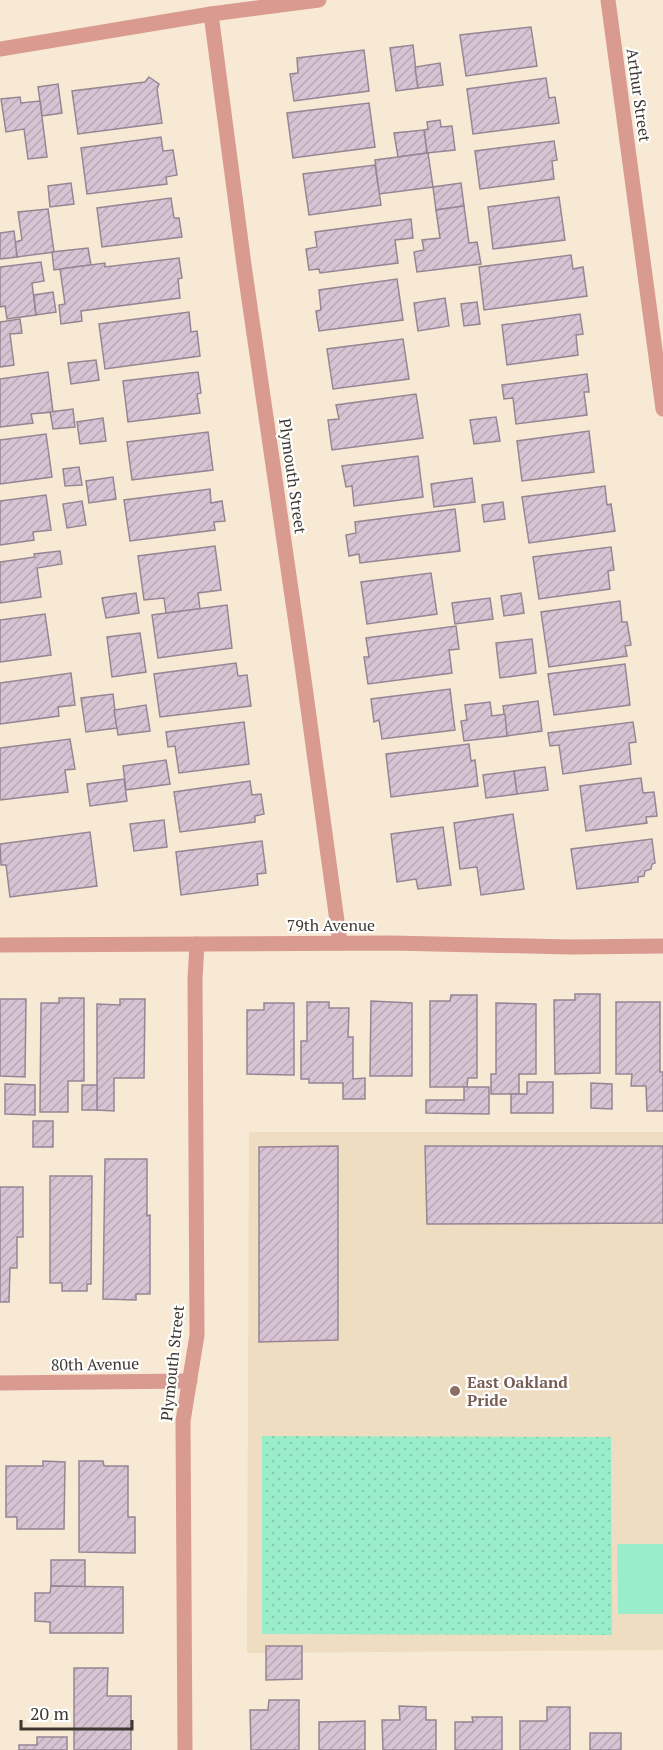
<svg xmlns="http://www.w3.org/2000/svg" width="663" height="1750" font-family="'PT Serif',serif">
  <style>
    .built { fill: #efddc2 }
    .grass { fill: #9aedc9 }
    .park { fill: url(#park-dots) }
    .building { fill: url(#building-hatch); stroke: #978594; stroke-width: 1.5 }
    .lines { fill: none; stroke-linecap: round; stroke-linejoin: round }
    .minor { stroke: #d99a90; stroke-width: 15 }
    .education-dot { fill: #8d6e63; stroke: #fff; stroke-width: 2 }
    .labels { text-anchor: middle; stroke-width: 4.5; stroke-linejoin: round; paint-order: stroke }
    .street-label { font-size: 16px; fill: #3e3830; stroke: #fff }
    .education-label { font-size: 16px; font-weight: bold; fill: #785e54; stroke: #fff; text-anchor: start }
  </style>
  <defs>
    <pattern id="park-dots" width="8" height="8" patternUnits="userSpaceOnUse" patternTransform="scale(1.5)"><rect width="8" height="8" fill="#9aedc9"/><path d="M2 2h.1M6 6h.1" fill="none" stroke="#86ccad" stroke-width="1.8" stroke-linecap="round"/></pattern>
    <pattern id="building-hatch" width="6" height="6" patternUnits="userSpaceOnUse" patternTransform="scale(1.5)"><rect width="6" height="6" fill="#d7c3d3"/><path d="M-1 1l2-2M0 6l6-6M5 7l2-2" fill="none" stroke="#baa8b5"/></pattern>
  </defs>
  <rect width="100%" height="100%" fill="#f7e9d4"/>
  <!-- built -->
  <polygon class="built" points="249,1132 663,1132 663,1650 247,1653"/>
  <!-- grass -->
  <polygon class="grass" points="617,1544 663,1544 663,1614 618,1614"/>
  <!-- park -->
  <polygon class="park" points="262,1436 611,1437 612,1635 262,1634"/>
  <!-- building -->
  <g class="building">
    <polygon points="531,27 537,66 466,76 460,35"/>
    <polygon points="413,45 418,88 396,91 390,48"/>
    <polygon points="364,50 369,91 294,101 290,74 298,73 297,58"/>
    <polygon points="440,63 443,85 418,88 415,67"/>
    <polygon points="149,77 159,84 157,89 162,123 78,134 72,91 145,82"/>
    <polygon points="546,78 549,98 555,97 559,123 473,134 467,89"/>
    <polygon points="58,84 62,113 42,116 38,87"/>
    <polygon points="20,97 21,103 40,101 47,157 28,159 24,129 6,132 1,99"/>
    <polygon points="369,103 375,147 293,158 287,113"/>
    <polygon points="440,120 441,127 452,126 455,150 427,153 424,130 428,129 427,122"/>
    <polygon points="424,130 427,153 398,157 394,133"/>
    <polygon points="161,137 163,151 173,150 177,175 166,177 167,184 87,194 81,148"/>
    <polygon points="554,141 557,160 552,161 554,179 480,189 475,151"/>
    <polygon points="428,153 433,187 379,194 375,160"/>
    <polygon points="375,165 381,205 309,215 303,174"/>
    <polygon points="71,183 74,204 50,207 48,186"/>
    <polygon points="461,183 464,206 436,210 433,187"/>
    <polygon points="559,197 565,240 493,249 488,207"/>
    <polygon points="171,198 174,218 179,218 182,237 102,247 97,208"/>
    <polygon points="464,206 469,243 477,242 481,264 417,272 414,252 424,250 422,240 440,238 436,210"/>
    <polygon points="48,209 54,252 17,257 15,242 22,240 18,212"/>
    <polygon points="411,219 413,238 395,240 398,263 320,273 319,269 309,270 306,249 317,247 315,232"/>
    <polygon points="14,231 17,257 0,259 0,233"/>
    <polygon points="88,248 91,265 54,270 52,252"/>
    <polygon points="571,255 573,269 583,267 587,296 484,310 479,267"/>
    <polygon points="179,258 182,278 178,279 180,298 81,311 82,321 61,324 59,305 65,304 60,269 105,263 105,267"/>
    <polygon points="41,262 44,281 32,283 36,315 7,319 5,306 0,307 0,267"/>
    <polygon points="397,279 403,320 319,331 316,311 321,310 319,290"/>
    <polygon points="53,292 56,312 36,315 34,295"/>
    <polygon points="445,298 449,326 418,331 414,303"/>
    <polygon points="477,302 480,324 464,326 461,304"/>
    <polygon points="189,312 191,332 197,331 200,356 105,369 99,324"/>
    <polygon points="580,314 583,334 576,335 578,355 507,365 502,325"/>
    <polygon points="20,319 22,333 10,334 14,365 0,367 0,322"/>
    <polygon points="403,339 409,379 333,389 327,349"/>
    <polygon points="96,360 99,380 71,384 68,363"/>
    <polygon points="48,372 53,412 31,414 33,423 0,427 0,379"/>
    <polygon points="198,372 201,393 197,394 200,413 128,422 123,381"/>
    <polygon points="587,374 589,392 584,392 587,415 516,424 513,398 504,399 502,385"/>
    <polygon points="416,394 423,438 332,450 328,420 339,419 336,405"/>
    <polygon points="73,409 75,427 53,429 50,412"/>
    <polygon points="496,417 500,441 474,444 470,420"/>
    <polygon points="103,418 106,441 80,444 77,422"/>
    <polygon points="589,431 594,472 522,481 517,441"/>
    <polygon points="208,432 213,470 132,480 127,442"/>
    <polygon points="46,434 52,477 0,484 0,440"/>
    <polygon points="418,456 423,497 354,506 352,486 346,487 342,466"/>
    <polygon points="79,467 82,485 65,486 63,469"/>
    <polygon points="113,477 116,499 89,503 86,481"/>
    <polygon points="472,478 475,502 434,507 431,484"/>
    <polygon points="605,486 607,505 611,504 615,531 529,543 522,497"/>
    <polygon points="210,489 211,503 222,501 225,521 214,522 215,530 130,541 124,500"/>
    <polygon points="46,495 51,530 33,532 34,540 0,545 0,501"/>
    <polygon points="82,501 86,525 67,528 63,504"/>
    <polygon points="503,502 505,519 484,522 482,505"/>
    <polygon points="455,509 460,551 360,563 359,554 349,556 346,535 356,533 355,522"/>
    <polygon points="215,546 221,590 198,593 200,609 166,613 164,598 144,600 138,556"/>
    <polygon points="611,547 614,570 608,571 610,589 539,599 533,557"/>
    <polygon points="60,551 62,564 37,568 41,597 0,603 0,562 35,557 34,554"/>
    <polygon points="431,573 437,614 367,624 361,582"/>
    <polygon points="136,593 139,613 106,618 102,598"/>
    <polygon points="521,593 524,613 504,616 501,596"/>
    <polygon points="490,598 493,619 455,624 452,603"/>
    <polygon points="620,601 622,622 627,622 631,645 625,646 627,656 549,667 541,612"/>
    <polygon points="227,605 232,648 158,658 152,615"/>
    <polygon points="45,614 51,655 0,662 0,620"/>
    <polygon points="456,626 459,649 449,650 452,673 368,684 364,657 369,657 366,638"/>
    <polygon points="140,633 146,672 112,677 107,637"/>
    <polygon points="532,639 536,673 500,678 496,643"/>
    <polygon points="236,663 238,676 247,675 251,706 160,717 154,674"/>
    <polygon points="625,664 630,705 554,715 548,674"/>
    <polygon points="71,673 75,705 58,707 59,716 0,724 0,683"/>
    <polygon points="450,689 455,730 382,739 379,720 374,722 371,699"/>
    <polygon points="113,694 117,728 86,732 81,698"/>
    <polygon points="538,701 542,731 507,736 503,706"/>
    <polygon points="490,702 492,716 505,714 507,736 464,741 461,721 467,720 465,705"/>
    <polygon points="146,705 150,731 118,735 114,710"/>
    <polygon points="244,722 249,764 179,773 175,746 168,747 166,732"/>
    <polygon points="633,722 636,742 629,743 631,764 563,774 559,745 550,746 548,733"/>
    <polygon points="70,739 75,769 65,770 68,792 0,800 0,748"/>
    <polygon points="469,744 471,761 475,760 478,786 391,797 386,754"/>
    <polygon points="166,760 170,784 126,790 123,766"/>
    <polygon points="545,767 548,790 517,794 514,771"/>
    <polygon points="514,771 517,794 486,798 483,775"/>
    <polygon points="641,778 643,793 654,792 657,816 646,817 647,823 586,831 580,786"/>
    <polygon points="124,779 127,801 90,806 87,784"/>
    <polygon points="250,781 252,795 261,794 264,814 255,816 255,822 180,832 174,792"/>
    <polygon points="513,814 524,889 481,895 477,867 460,869 454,823"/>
    <polygon points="164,820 167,847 134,851 130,824"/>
    <polygon points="443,827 451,885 418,889 416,879 397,882 391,834"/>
    <polygon points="90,832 97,886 10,897 6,865 1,865 0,844"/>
    <polygon points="652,839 655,863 652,864 651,869 645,871 644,876 638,877 638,882 577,889 571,849"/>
    <polygon points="262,841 266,873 257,874 258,885 181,895 176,852"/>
    <polygon points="575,994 600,994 600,1073 555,1074 554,1000 575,1000"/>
    <polygon points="451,995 477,995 477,1078 468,1078 467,1087 430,1087 430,1001 450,1001"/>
    <polygon points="59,998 84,998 84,1081 68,1081 68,1112 40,1112 41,1003 59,1003"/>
    <polygon points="0,999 26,999 25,1077 0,1076"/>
    <polygon points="120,999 145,999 144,1078 114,1078 114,1111 97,1110 97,1004 120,1005"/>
    <polygon points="371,1001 412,1003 412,1076 370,1076"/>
    <polygon points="307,1002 329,1002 329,1008 349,1008 348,1037 353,1037 353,1079 365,1078 365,1099 343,1099 343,1083 309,1083 309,1079 301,1079 301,1041 307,1041"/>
    <polygon points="616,1002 660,1002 660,1072 663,1072 663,1111 647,1111 646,1086 631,1086 632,1074 616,1074"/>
    <polygon points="264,1003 294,1003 294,1075 247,1074 247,1010 264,1010"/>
    <polygon points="496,1003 536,1004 536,1074 519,1074 519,1094 491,1094 491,1074 496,1074"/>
    <polygon points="527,1082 553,1082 553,1113 511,1113 511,1094 527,1094"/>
    <polygon points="591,1083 612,1084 612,1109 591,1108"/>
    <polygon points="5,1084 35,1085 35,1115 5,1114"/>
    <rect x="82" y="1085" width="15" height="25"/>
    <polygon points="464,1087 489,1087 489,1114 426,1113 426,1100 464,1100"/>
    <rect x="33" y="1121" width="20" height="26"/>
    <polygon points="338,1146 338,1340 259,1342 259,1147"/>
    <polygon points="425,1146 663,1146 663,1223 427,1224"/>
    <polygon points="105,1159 147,1159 147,1216 150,1215 150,1294 136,1294 136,1300 103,1299"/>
    <polygon points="50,1176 92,1176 91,1284 87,1284 87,1291 62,1291 62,1283 50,1283"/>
    <polygon points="0,1187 23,1187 23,1237 17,1237 17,1268 10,1268 9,1302 0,1302"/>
    <polygon points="43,1461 65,1462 64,1529 17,1529 17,1517 6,1517 6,1466 43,1466"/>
    <polygon points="79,1461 103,1461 104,1466 128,1466 128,1517 135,1517 135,1553 79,1552"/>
    <polygon points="51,1560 85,1560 85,1587 51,1586"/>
    <polygon points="51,1586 123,1587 123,1633 50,1633 50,1622 35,1621 35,1593 50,1593"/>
    <polygon points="266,1646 302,1646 302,1679 266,1680"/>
    <polygon points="74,1668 108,1668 107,1696 131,1696 131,1750 74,1750"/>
    <polygon points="269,1700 299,1700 299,1750 251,1750 250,1710 268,1710"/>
    <polygon points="399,1706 426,1707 426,1720 436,1720 436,1750 383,1750 382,1720 400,1720"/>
    <polygon points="547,1707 570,1707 570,1750 520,1750 520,1721 547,1721"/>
    <polygon points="472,1717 502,1717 502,1750 455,1750 455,1722 473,1722"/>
    <polygon points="365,1721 365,1750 319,1750 319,1722"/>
    <rect x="590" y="1733" width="31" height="17"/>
    <polygon points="37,1737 67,1737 67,1750 19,1750 19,1745 37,1745"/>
  </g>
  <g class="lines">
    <!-- minor -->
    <g class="minor">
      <polyline points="608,0 663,409"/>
      <polyline points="211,14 244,265 303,672 340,943"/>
      <polyline points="0,49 211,14 319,0"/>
      <polyline points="0,945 392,943 571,947 663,946"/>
      <polyline points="0,1383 190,1381"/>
      <polyline points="185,1750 183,1421 197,1335 195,979 197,944"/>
    </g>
  </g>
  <!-- markers -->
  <circle class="education-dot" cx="455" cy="1391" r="6"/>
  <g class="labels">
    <!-- street labels -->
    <g class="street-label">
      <text transform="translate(639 95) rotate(82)" y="6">Arthur Street</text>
      <text transform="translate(293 476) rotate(82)" y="6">Plymouth Street</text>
      <text x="331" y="931">79th Avenue</text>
      <text transform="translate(172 1363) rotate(-84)" y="6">Plymouth Street</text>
      <text transform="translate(95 1364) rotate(-1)" y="6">80th Avenue</text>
    </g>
    <!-- education labels -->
    <g class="education-label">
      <text x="467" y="1388">East Oakland<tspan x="467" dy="18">Pride</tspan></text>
    </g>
  </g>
  <!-- scale -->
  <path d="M21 1720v9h111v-9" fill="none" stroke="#3e3830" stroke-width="3"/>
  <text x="30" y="1720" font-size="18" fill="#3e3830" stroke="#ffffff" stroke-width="4.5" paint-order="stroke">20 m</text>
</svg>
